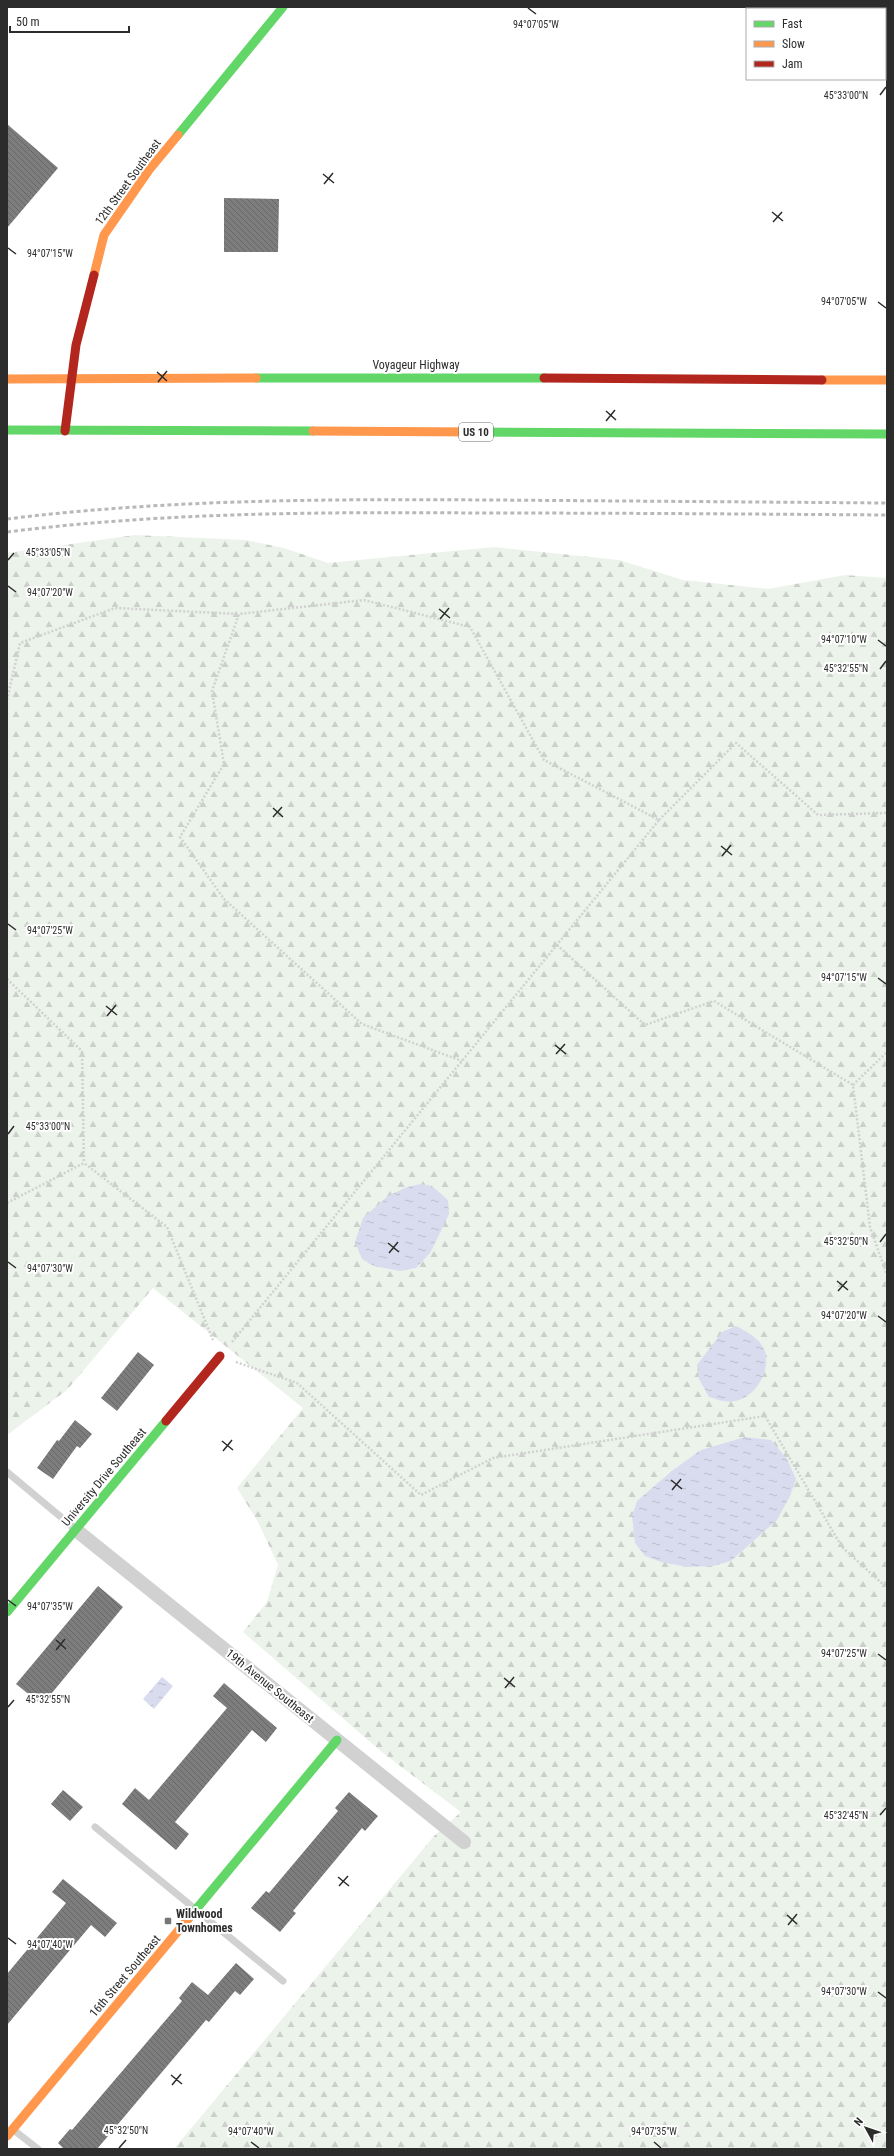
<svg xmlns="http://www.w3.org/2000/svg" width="894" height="2156" font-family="'Roboto Condensed',sans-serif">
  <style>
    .forest { fill: url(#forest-firs) }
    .water { fill: url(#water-ripples) }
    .building { fill: url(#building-back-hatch) }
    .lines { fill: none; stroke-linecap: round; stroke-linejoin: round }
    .path { stroke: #d1d1d1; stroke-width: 2.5; stroke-dasharray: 2 2; stroke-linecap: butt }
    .lane { stroke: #d1d1d1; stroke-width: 7 }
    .street { stroke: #d1d1d1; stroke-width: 14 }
    .fast { stroke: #63d668; stroke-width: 9 }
    .slow { stroke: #ff974d; stroke-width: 9 }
    .jam { stroke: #b3261e; stroke-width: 9 }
    .rail { stroke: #b8b8b8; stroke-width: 3; stroke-dasharray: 4 3; stroke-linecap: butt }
    .ticks { fill: none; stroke: #2c2c2c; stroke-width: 1.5 }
    .poi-dot { fill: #767676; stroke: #fff; stroke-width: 1.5 }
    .labels { text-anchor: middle; stroke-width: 4; stroke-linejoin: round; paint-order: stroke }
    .shield { fill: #fff; stroke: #6b6b6b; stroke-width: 1 }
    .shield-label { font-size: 11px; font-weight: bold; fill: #2c2c2c }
    .street-label { font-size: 12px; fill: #2c2c2c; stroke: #fff }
    .poi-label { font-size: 12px; font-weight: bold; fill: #2c2c2c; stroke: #fff; text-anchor: start }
    .ticks-label { font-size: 10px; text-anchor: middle; fill: #2c2c2c; stroke: #fff; stroke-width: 4; stroke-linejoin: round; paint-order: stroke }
  </style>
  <defs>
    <pattern id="forest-firs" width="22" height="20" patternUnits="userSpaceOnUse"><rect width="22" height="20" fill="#ecf3eb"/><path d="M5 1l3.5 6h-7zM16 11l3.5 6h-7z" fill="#cbd0ca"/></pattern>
    <pattern id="water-ripples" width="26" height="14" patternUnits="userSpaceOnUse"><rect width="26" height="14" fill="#d9dcee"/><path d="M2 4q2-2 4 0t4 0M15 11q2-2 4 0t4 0" fill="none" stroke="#babdcc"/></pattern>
    <pattern id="building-back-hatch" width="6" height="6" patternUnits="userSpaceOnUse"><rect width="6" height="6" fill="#7d7d7d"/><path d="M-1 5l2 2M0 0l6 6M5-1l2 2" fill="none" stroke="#676767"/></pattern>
  </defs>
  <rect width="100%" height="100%" fill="#fff"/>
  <!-- forest -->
  <polygon class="forest" points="135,535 246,540 284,548 328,563 494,547 619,560 683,580 768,589 845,575 887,578 887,2149 174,2149 434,1836 461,1812 383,1753 243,1632 267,1602 278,1565 258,1522 237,1488 303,1408 153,1288 67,1390 7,1435 7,553"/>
  <!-- water -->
  <g class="water">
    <polygon points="421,1184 432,1186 448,1200 449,1214 438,1237 430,1253 416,1268 400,1271 374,1266 362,1259 355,1242 363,1218 388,1196 407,1187"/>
    <path d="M736 1326C744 1330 755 1336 761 1344 775 1362 759 1394 739 1400 728 1404 719 1400 709 1397L699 1379 697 1365 722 1332Z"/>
    <polygon points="745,1437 771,1440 787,1459 796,1479 790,1496 777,1520 731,1561 713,1566 687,1567 661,1562 645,1556 635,1543 632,1516 637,1501 673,1470 701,1450"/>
    <polygon points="162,1677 173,1686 154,1709 143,1699"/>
  </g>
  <!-- building -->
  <g class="building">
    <polygon points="7,124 58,168 7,228"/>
    <polygon points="224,198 279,199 278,252 224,252"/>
    <polygon points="138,1352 154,1365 117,1411 101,1398"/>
    <polygon points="75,1420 92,1434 80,1448 77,1446 53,1479 37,1468 57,1440 59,1441"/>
    <polygon points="98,1586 123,1607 42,1705 16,1684"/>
    <polygon points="224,1683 277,1728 266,1742 252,1730 175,1822 189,1834 176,1850 122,1804 135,1788 149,1800 227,1708 213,1696"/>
    <polygon points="63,1790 83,1807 70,1821 51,1804"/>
    <polygon points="349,1792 378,1816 365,1831 362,1828 293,1911 296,1913 280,1932 251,1908 266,1891 269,1893 338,1811 335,1808"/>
    <polygon points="63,1879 117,1923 105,1937 91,1925 7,2025 7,1974 66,1903 52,1892"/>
    <polygon points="236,1963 254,1979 240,1995 235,1991 209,2022 206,2020 97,2149 64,2149 58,2143 70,2129 72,2130 182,2001 179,1998 192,1982 208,1995"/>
  </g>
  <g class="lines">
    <!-- path -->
    <g class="path">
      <polyline points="7,700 20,643 115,608 239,614"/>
      <polyline points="659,820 736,743 818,815 887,813"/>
      <polyline points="557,945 645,1025 714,1001 853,1085 870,1227 887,1275"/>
      <polyline points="7,979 82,1051 84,1163"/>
      <polyline points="853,1085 887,1052"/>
      <polyline points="7,1203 84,1163 167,1227 213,1340"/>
      <polyline points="232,1342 659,820 544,760 470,627 364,600 239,614 212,691 224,764 180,837 224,899 362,1024 462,1061"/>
      <polyline points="236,1362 297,1383 421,1495 493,1458 765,1416 842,1547 887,1588"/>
    </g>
    <!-- lane -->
    <g class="lane">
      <polyline points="7,1472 74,1528"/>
      <polyline points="95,1827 283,1981"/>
      <polyline points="15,2131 38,2149"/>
    </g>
    <!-- street -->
    <polyline class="street" points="76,1530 464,1842"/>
    <!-- fast -->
    <g class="fast">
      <polyline points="178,135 283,7"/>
      <polyline points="256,378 544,378"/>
      <polyline points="7,430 313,431"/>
      <polyline points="476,432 887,434"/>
      <polyline points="7,1612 166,1421"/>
      <polyline points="188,1919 337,1740"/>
    </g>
    <!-- slow -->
    <g class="slow">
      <polyline points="94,275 104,235 149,170 178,135"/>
      <polyline points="7,379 256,378"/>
      <polyline points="822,380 887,380"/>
      <polyline points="313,431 476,432"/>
      <polyline points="7,2136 188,1919"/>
    </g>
    <!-- jam -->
    <g class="jam">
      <polyline points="544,378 822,380"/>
      <polyline points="65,431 76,345 94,275"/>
      <polyline points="166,1421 220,1356"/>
    </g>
    <!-- rail -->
    <g class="rail">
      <path d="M7 519C168 499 331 499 493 500 624 501 756 502 887 503"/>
      <path d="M7 532C164 512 322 512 480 513 616 513 751 514 887 515"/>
    </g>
  </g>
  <!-- ticks -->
  <path class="ticks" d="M528 8 536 14M880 95 886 87M323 174 334 183M324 184 333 173M772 212 783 221M773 222 782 212M8 248 16 254M878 302 886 308M157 372 167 381M158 382 167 371M606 411 616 420M606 421 615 410M8 560 14 553M8 586 16 592M439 609 450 618M440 619 449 608M878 640 886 646M880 669 886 661M273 808 283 817M273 817 282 807M721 846 732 855M722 856 731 845M8 924 16 930M878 978 886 984M106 1006 117 1015M107 1016 116 1005M555 1045 566 1054M556 1054 565 1044M8 1134 14 1126M880 1242 886 1234M388 1243 399 1252M389 1253 398 1242M8 1262 16 1268M837 1281 848 1290M838 1291 847 1281M878 1316 886 1322M222 1441 233 1450M223 1451 232 1440M671 1480 682 1489M672 1490 681 1479M8 1600 16 1606M56 1640 66 1649M56 1650 65 1639M878 1654 886 1660M504 1678 515 1687M505 1688 514 1677M8 1707 14 1700M880 1815 886 1808M338 1877 349 1886M339 1886 348 1876M787 1915 797 1924M788 1925 797 1914M8 1938 16 1944M878 1992 886 1998M171 2075 182 2084M172 2085 181 2074M251 2142 259 2148M654 2142 661 2148M119 2148 126 2140"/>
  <!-- markers -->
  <rect class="poi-dot" x="164" y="1917" width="8" height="8" rx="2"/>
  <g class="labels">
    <!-- shield labels -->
    <rect class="shield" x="459" y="423" width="34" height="18" rx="3"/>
    <g class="shield-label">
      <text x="476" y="436">US 10</text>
    </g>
    <!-- street labels -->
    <g class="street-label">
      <text transform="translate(128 182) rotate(-54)" y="4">12th Street Southeast</text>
      <text x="416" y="369">Voyageur Highway</text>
      <text transform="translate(104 1477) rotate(-50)" y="4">University Drive Southeast</text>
      <text transform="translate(270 1686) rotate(39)" y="4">19th Avenue Southeast</text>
      <text transform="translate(125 1976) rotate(-50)" y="4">16th Street Southeast</text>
    </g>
    <!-- poi labels -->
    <g class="poi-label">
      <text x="176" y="1918">Wildwood<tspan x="176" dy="14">Townhomes</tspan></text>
    </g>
  </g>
  <g class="ticks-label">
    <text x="536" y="28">94°07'05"W</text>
    <text x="846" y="99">45°33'00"N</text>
    <text x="50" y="257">94°07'15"W</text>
    <text x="844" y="305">94°07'05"W</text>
    <text x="48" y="556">45°33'05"N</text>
    <text x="50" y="596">94°07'20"W</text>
    <text x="844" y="643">94°07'10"W</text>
    <text x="846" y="672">45°32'55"N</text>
    <text x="50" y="934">94°07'25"W</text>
    <text x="844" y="981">94°07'15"W</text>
    <text x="48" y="1130">45°33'00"N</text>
    <text x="846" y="1245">45°32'50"N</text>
    <text x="50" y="1272">94°07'30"W</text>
    <text x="844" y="1319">94°07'20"W</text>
    <text x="50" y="1610">94°07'35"W</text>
    <text x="844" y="1657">94°07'25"W</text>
    <text x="48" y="1703">45°32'55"N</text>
    <text x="846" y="1819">45°32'45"N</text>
    <text x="50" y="1948">94°07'40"W</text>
    <text x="844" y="1995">94°07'30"W</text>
    <text x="126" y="2134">45°32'50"N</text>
    <text x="251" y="2135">94°07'40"W</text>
    <text x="654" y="2135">94°07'35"W</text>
  </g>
  <!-- border -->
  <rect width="894" height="2156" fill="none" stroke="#2c2c2c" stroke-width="16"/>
  <!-- legend -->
  <rect x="746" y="8" width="140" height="72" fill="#ffffff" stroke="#ababab"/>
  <rect x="754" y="21" width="20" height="6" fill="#63d668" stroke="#ababab"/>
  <text x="782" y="28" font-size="12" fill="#2c2c2c">Fast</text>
  <rect x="754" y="41" width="20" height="6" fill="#ff974d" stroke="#ababab"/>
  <text x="782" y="48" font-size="12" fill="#2c2c2c">Slow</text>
  <rect x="754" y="61" width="20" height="6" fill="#b3261e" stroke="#ababab"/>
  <text x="782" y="68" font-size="12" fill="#2c2c2c">Jam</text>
  <!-- north arrow -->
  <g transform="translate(866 2128) rotate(310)" stroke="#ffffff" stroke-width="3" paint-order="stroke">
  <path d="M0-3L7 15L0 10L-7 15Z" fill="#2c2c2c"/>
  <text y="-6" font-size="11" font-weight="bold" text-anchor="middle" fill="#2c2c2c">N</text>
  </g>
  <!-- scale -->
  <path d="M10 26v6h119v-6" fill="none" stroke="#2c2c2c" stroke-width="2"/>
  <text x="16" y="26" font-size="12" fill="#2c2c2c" stroke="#ffffff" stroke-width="3" paint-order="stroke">50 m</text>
</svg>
